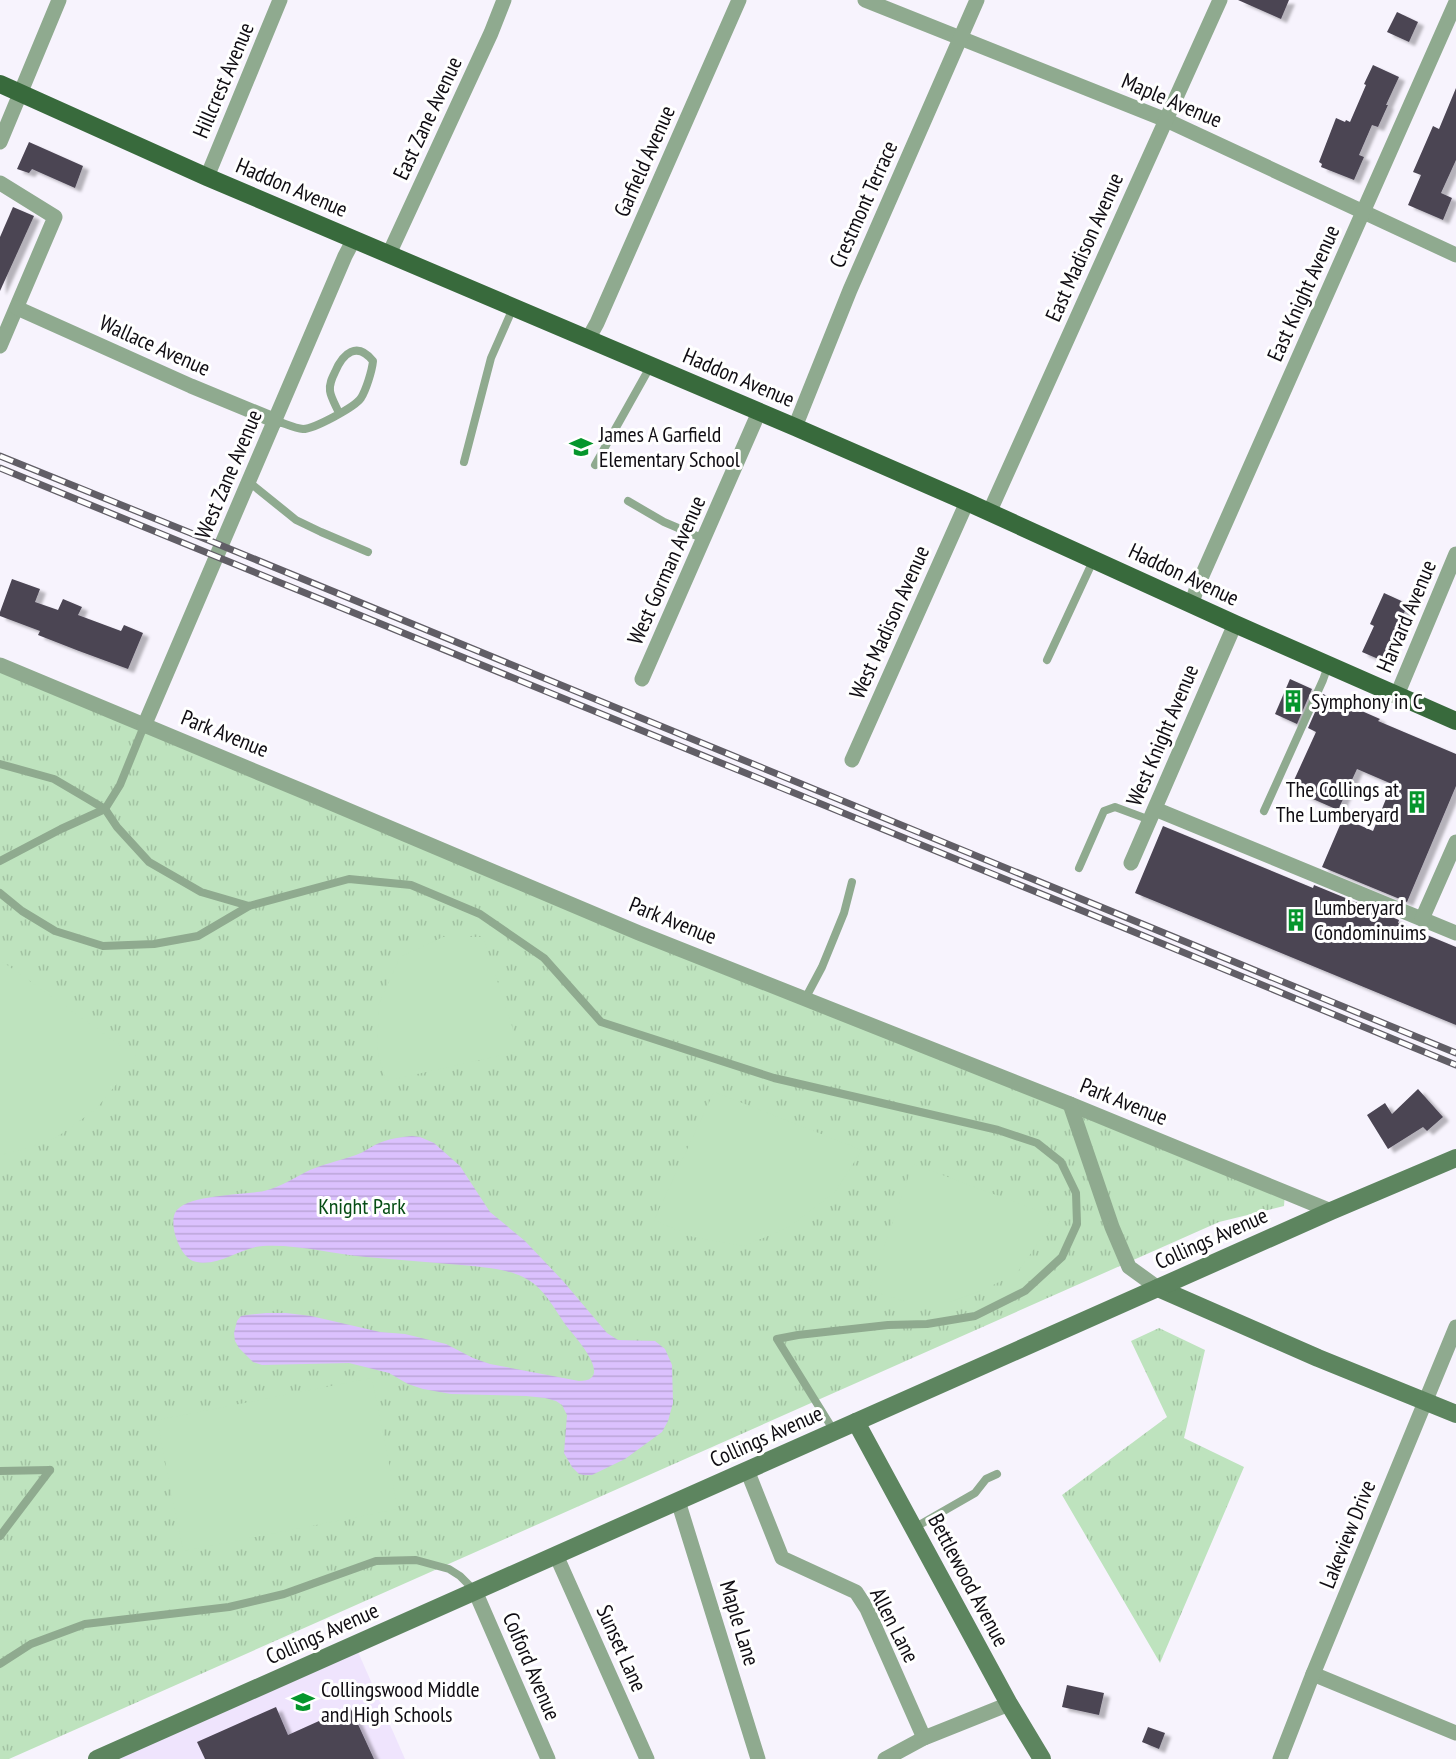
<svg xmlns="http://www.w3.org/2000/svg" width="1456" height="1759" font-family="'PT Sans Narrow',sans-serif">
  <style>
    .built { fill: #efe4fd }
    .park { fill: url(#park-tufts) }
    .pitch { fill: #bee3be }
    .water { fill: url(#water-rules) }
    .building { fill: #4b4553; filter: url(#shadow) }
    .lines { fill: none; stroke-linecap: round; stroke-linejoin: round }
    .lane { stroke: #8faa8f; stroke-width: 8 }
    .street { stroke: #8faa8f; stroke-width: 15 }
    .secondary { stroke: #5d855f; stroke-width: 18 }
    .primary { stroke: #386a3c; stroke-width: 18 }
    .rail-casing { stroke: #615e66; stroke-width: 7 }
    .rail { stroke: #fff; stroke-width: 4.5; stroke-dasharray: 14; stroke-linecap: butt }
    .labels { text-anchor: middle; stroke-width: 6; stroke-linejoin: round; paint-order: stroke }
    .street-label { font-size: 22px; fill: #100d13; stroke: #fff }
    .poi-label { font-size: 22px; fill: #100d13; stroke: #fff; text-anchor: start }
    .park-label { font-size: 22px; fill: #074e15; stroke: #fff }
  </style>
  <defs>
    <pattern id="park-tufts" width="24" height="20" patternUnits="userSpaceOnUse" patternTransform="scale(1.5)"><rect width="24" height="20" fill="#bee3be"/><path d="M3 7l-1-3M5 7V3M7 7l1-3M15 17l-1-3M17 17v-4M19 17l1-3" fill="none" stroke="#a2c2a2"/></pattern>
    <pattern id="water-rules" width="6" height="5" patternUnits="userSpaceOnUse" patternTransform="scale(1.5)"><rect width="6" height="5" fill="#dbc1fd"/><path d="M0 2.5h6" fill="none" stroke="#bba5d8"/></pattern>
    <filter id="shadow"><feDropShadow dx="6" dy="4" stdDeviation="1.5" flood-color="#0004"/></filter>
  </defs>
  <rect width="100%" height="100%" fill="#f7f3fd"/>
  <!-- built -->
  <polygon class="built" points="355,1645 405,1759 97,1759"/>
  <!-- park -->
  <g class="park">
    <polygon points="0,667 1285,1193 1284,1206 1219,1222 9,1759 0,1759"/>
    <polygon points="1159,1328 1205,1350 1184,1438 1244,1467 1160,1663 1062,1495 1167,1417 1131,1341"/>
  </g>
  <!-- pitch -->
  <g class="pitch">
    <polygon points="443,937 483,937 520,1051 386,1081 377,1050 379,1004 400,957"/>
    <polygon points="0,960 138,1058 96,1109 57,1137 22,1150 0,1155"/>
    <polygon points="714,1092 862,1150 835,1192 789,1227 744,1246 693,1237 654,1220"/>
    <polygon points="913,1164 1052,1216 1041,1239 1017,1273 983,1290 950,1302 907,1302 869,1290"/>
    <polygon points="372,1378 398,1509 183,1551 157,1420"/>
  </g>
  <!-- water -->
  <path class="water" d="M412 1136 420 1137 434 1143 460 1166 490 1212 525 1241 563 1281 607 1333 618 1340 655 1341 665 1349 672 1365 673 1403 668 1421 662 1432 625 1459 592 1475H584L579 1474 572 1467 564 1453 567 1415 562 1405 556 1401 545 1398 526 1396 451 1394 423 1389 408 1384 389 1373 349 1363 262 1365 253 1362 239 1348 235 1341 234 1333 237 1321 241 1316 247 1315 266 1313H286L311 1316 380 1332 405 1334 446 1344 473 1358 490 1364 579 1381C612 1381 582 1345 573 1334 556 1315 548 1289 523 1277 504 1268 481 1267 461 1265 429 1262 398 1260 366 1257 332 1254 297 1244 263 1246 240 1247 217 1269 193 1261 180 1256 169 1226 175 1213 184 1194 245 1195 264 1191 281 1187 295 1177 310 1170 324 1164 338 1161 353 1156 361 1154 369 1148 377 1144 388 1139 400 1137 412 1136Z"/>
  <!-- building -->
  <g class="building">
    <polygon points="1238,0 1289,0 1281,19"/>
    <polygon points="1397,12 1418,22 1409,42 1387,32"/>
    <polygon points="1373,65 1399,77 1386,105 1388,105 1378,127 1372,125 1359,155 1364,157 1354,180 1321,167 1322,164 1319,162 1336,118 1345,122 1346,120 1350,122 1366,85 1364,84"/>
    <polygon points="1456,88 1456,160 1441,193 1452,198 1443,220 1408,205 1421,175 1413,172 1433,126 1439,129"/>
    <polygon points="29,142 83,166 75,188 32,169 29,173 17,169"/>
    <polygon points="13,207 34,216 0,291 0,237"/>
    <polygon points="12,579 40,589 35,602 58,610 63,599 82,607 78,615 121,631 124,625 143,633 128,669 79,651 38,635 40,631 0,616 0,612"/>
    <polygon points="1384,593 1408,604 1383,661 1362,652 1374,626 1370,624"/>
    <polygon points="1290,679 1312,689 1297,724 1275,714"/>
    <polygon points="1323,694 1380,719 1378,721 1456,754 1456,786 1407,902 1322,867 1343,818 1373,831 1392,784 1357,769 1338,810 1290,789 1316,732 1308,728"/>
    <polygon points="1163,826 1313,888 1314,885 1399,920 1398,923 1456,947 1456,1025 1135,893"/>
    <polygon points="1418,1089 1443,1117 1427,1131 1423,1127 1388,1149 1367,1115 1385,1103 1392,1114"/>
    <polygon points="1067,1685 1104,1693 1099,1715 1062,1707"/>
    <polygon points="276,1707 288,1735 350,1707 374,1759 205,1759 197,1742"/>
    <polygon points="1148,1727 1165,1733 1159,1749 1142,1742"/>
  </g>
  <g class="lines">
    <!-- lane -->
    <g class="lane">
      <path d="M276 421C284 423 294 428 303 429 314 429 355 407 361 398 366 390 372 371 373 361 357 341 343 353 335 372 332 378 329 384 330 391 331 398 336 406 339 413"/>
      <polyline points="464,462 491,358 513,308"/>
      <polyline points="595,465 650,367"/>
      <polyline points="249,482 296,520 321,532 368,552"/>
      <polyline points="628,501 664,522 704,539"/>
      <polyline points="1047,660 1093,561"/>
      <polyline points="0,764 54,779 105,809 117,827 149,862 201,892 249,906 349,879 411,885 480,914 544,958 601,1022 774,1078 998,1130 1037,1143 1061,1162 1076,1193 1077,1224 1062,1257 1025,1291 975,1316 927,1324 888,1325 798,1335 777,1339 834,1431"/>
      <polyline points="1264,811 1323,680 1328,666"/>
      <polyline points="0,861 61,829 105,809 120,785 144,726"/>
      <polyline points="1079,868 1104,811 1115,807 1150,820"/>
      <polyline points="0,893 22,911 55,931 103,946 154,944 198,936 249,906"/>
      <polyline points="805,999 822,967 844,913 852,882"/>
      <polyline points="0,1471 50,1470"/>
      <polyline points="914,1528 975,1493 986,1479 997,1474"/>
      <polyline points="0,1536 50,1470"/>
      <polyline points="0,1664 31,1644 85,1624 229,1607 284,1594 376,1561 416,1560 449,1569 460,1576 474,1590"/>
    </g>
    <!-- street -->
    <g class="street">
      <polyline points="865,0 1166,120 1456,255"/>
      <polyline points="0,142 59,0"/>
      <polyline points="207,177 280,0"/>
      <polyline points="0,183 55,217 0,346"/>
      <polyline points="389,254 491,33 504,0"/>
      <polyline points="17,308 191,386 276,421"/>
      <polyline points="588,339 597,323 739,0"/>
      <polyline points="795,427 850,290 977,0"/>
      <polyline points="989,513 1220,0"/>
      <polyline points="1192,603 1197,587 1456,2"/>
      <polyline points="0,665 305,792 639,933 1070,1104 1331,1211"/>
      <polyline points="642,679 759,412"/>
      <polyline points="1397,695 1456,554"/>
      <polyline points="144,726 345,256 354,239"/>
      <polyline points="852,760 967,502"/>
      <polyline points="1155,809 1456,933"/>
      <polyline points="1131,863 1235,624"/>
      <polyline points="1422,919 1456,842"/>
      <polyline points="1070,1104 1112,1227 1129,1267 1158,1288"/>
      <polyline points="747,1470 782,1558 856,1592 867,1609 924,1738"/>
      <polyline points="678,1501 758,1759"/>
      <polyline points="556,1555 647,1759"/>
      <polyline points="475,1591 548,1759"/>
      <polyline points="1313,1674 1456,1733"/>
      <polyline points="885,1759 924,1738 1009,1704"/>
      <polyline points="1280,1759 1313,1674 1456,1327"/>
    </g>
    <!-- secondary -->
    <g class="secondary">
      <polyline points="1158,1288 1318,1358 1456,1414"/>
      <polyline points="856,1422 1009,1704 1042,1759"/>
      <polyline points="97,1759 1331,1211 1456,1158"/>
    </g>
    <!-- primary -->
    <polyline class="primary" points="0,84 207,177 795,427 967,502 1235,624 1456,721"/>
    <!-- rail casing -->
    <g class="rail-casing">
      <g id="rail">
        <polyline points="0,456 208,540 1456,1053"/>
        <polyline points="0,468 1122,927 1456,1065"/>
      </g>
    </g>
    <!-- rail -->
    <use href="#rail" class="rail"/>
  </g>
  <!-- icons -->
  <defs>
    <g id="school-bare" transform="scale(1.8)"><path d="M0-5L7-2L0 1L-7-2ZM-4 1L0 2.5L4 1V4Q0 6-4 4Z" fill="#05962c" stroke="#fff" stroke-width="2.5" paint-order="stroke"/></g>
    <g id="building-bare" transform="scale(1.8)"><path d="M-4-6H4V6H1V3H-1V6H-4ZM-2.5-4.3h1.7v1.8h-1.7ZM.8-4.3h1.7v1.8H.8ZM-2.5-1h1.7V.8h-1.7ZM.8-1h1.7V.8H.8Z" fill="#05962c" stroke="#fff" stroke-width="2.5" paint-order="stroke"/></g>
  </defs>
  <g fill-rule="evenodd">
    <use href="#school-bare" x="581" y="447"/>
    <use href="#building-bare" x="1293" y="701"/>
    <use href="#building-bare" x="1417" y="802"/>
    <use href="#building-bare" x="1296" y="920"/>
    <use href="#school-bare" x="303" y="1702"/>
  </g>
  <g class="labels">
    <!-- street labels -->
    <g class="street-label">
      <text transform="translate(223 80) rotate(-67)" y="8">Hillcrest Avenue</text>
      <text transform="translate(1172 100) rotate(23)" y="8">Maple Avenue</text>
      <text transform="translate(427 118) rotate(-65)" y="8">East Zane Avenue</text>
      <text transform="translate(644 161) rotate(-66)" y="8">Garfield Avenue</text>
      <text transform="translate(292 187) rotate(23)" y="8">Haddon Avenue</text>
      <text transform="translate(863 204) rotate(-66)" y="8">Crestmont Terrace</text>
      <text transform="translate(1084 247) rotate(-66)" y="8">East Madison Avenue</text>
      <text transform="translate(1303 293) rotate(-66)" y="8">East Knight Avenue</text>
      <text transform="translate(155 345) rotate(24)" y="8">Wallace Avenue</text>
      <text transform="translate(739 377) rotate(23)" y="8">Haddon Avenue</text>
      <text transform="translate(228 474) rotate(-67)" y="8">West Zane Avenue</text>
      <text transform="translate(666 570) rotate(-66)" y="8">West Gorman Avenue</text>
      <text transform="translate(1184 574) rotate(25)" y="8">Haddon Avenue</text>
      <text transform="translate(1406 616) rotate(-67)" y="8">Harvard Avenue</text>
      <text transform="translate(889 622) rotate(-66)" y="8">West Madison Avenue</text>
      <text transform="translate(225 733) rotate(22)" y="8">Park Avenue</text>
      <text transform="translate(1162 735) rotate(-67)" y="8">West Knight Avenue</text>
      <text transform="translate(673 920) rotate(22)" y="8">Park Avenue</text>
      <text transform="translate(1124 1101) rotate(22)" y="8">Park Avenue</text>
      <text transform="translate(1211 1238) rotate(-24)" y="8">Collings Avenue</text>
      <text transform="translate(766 1436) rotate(-24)" y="8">Collings Avenue</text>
      <text transform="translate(1347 1534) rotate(-68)" y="8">Lakeview Drive</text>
      <text transform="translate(969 1580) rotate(62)" y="8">Bettlewood Avenue</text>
      <text transform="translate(740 1623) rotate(73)" y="8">Maple Lane</text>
      <text transform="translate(895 1625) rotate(63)" y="8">Allen Lane</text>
      <text transform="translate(322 1633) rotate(-24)" y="8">Collings Avenue</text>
      <text transform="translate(622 1648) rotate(66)" y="8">Sunset Lane</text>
      <text transform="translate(532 1666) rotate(67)" y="8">Colford Avenue</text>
    </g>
    <!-- poi labels -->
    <g class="poi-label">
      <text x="599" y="442">James A Garfield<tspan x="599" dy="25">Elementary School</tspan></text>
      <text x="1311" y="709">Symphony in C</text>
      <text x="1399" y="797" text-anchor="end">The Collings at<tspan x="1399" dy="25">The Lumberyard</tspan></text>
      <text x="1314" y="915">Lumberyard<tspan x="1314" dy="25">Condominuims</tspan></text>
      <text x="321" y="1697">Collingswood Middle<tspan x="321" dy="25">and High Schools</tspan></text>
    </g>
    <!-- park labels -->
    <g class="park-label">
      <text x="362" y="1214">Knight Park</text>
    </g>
  </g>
</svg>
